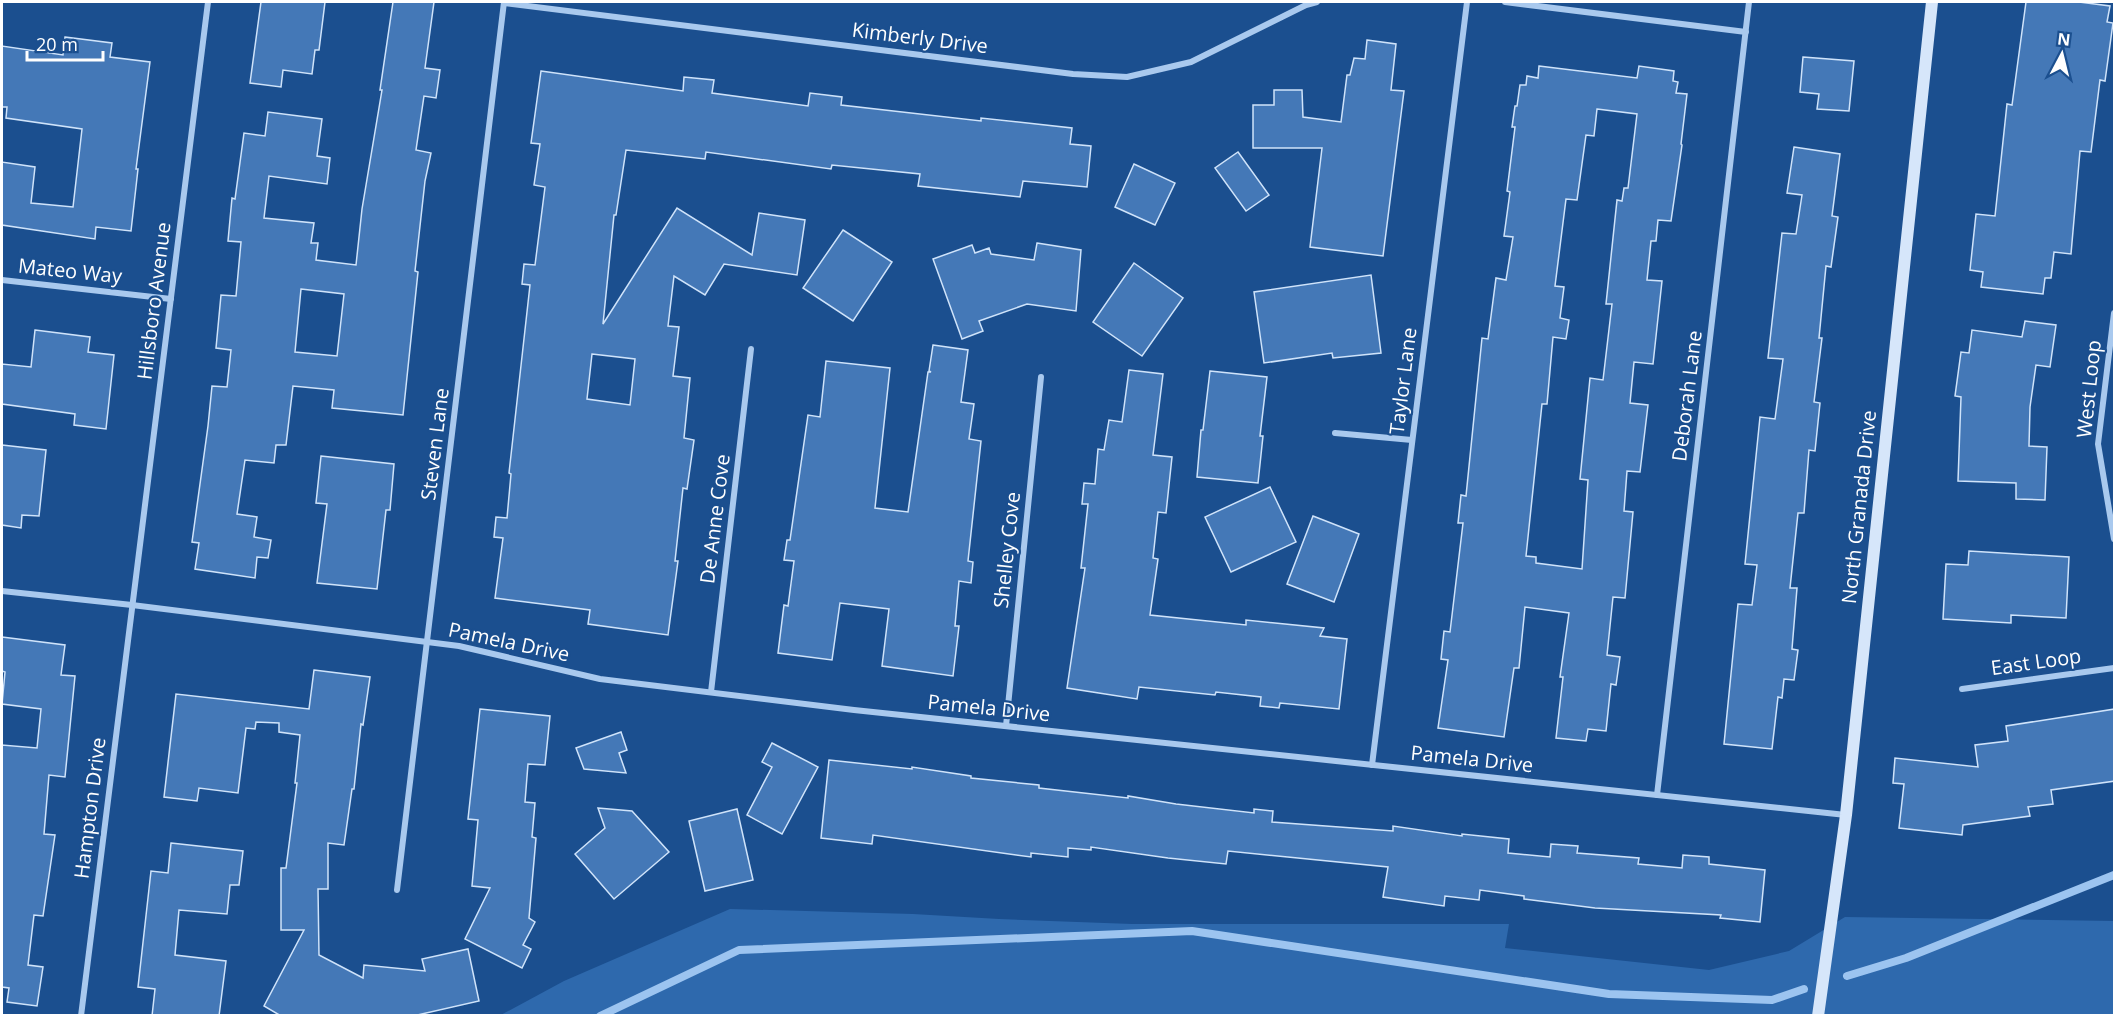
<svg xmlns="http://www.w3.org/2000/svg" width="2116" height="1017" font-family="'Open Sans',sans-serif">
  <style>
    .green { fill: #2e69ad }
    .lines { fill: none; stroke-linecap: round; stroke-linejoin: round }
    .stream { stroke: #9cc4f0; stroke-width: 8 }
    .building { fill: #4478b7; stroke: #cfe3fa; stroke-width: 1.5; fill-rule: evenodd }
    .street { stroke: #a9c9ee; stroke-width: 6 }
    .secondary { stroke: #d6e6fa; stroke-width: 12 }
    .labels { text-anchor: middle; stroke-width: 4.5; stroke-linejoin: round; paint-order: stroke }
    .street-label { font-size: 20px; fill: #fff; stroke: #1b4f8f }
  </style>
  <rect width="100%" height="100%" fill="#1b4f8f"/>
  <!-- green -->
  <polygon class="green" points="730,909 913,914 999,919 1132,924 1509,924 1505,948 1709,970 1789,951 1845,917 2114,921 2114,1015 499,1016 564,981"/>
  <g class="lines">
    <!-- stream -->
    <g class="stream">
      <polyline points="1847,976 1906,958 2114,875"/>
      <polyline points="600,1016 739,950 1192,931 1609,994 1772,1000 1804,989"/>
    </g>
  </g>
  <!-- building -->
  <g class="building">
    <polygon points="261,2 325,2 319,50 315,50 312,74 283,70 281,87 250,83"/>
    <path d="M393 2H434L425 68 440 70 436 98 424 96 416 150 431 153 425 181 415 271 418 272 403 415 332 408 334 390 293 386 286 445H276L274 463 245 460 237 514 257 517 254 537 271 540 268 558 257 557 255 578 195 569 199 543 192 542 208 426 212 386 227 387 231 350 216 348 221 295 236 296 241 242 228 241 232 198 235 199 244 133 265 136 268 112 322 119 317 156 330 158 327 184 269 176 264 218 314 223 311 243H318L316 260 356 265 362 209 382 90H380ZM301 289 344 294 337 356 295 352Z"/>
    <polygon points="2026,2 2079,2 2110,6 2107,22 2113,23 2105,81 2100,80 2091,152 2080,151 2071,254 2054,252 2051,278 2045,278 2043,294 1981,287 1983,272 1970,270 1976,214 1995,216 2007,104 2012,105"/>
    <polygon points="65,37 112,43 110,57 150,62 136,169 138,169 131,231 96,227 95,239 2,225 2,162 35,167 31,203 73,207 82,129 6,118 7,107 2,107 2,46 63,55"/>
    <polygon points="1367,40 1396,44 1391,90 1404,91 1383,256 1310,247 1322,148 1253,148 1253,105 1274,105 1274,90 1302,90 1303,117 1341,122 1347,75 1350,75 1354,58 1365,59"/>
    <polygon points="1803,57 1854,61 1849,111 1817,109 1819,94 1800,92"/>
    <path d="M1539 66 1637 78 1639 66 1674 71 1673 81 1678 82 1676 93 1687 94 1681 144 1682 145 1671 221 1658 220 1656 241H1651L1647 280 1662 281 1653 364 1634 362 1630 403 1648 405 1640 472 1627 471 1624 511 1633 512 1625 598 1613 597 1607 655 1620 657 1616 685 1611 684 1606 731 1588 729 1586 741 1556 738 1563 677H1560L1569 613 1525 607 1519 668H1514L1504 737 1438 728 1448 660 1441 659 1444 631 1450 632 1463 523H1458L1461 495 1466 496 1482 338 1488 339 1496 278 1506 280 1513 237 1504 236 1510 192 1507 191 1515 127H1512L1515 106H1517L1520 85H1526L1527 76 1538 78ZM1597 109 1637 114 1628 188H1624L1622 201 1617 200 1606 304H1612L1603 380 1590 378 1580 479 1588 480 1582 569 1536 563V557L1526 556 1542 404H1547L1553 337 1566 339 1569 320 1560 318 1564 287 1555 286 1566 199 1577 200 1586 135 1594 136Z"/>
    <path d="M541 71 683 91 684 77 714 80 712 93 808 106 810 93 842 97 841 105 981 121V118L1072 128 1070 144 1091 146 1087 187 1023 181 1020 197 918 186 920 174 832 165 831 169 706 152 705 159 626 150 616 215H614L603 324 677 208 752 255 759 213 805 220 797 275 724 264 705 295 674 276 668 326 679 327 673 376 690 378 684 438 694 440 687 489 683 488 675 561H678L668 635 588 624 590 610 495 598 503 538 494 537 496 517 507 518 511 474 509 473 530 285 522 284 524 264 535 265 545 187 534 185 540 144 531 143ZM592 354 635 359 630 405 587 399Z"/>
    <polygon points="1794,147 1840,154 1832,216 1838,217 1831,267 1826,266 1819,338 1822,338 1814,402 1820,403 1815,451 1809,450 1804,513 1798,513 1790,588 1797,588 1792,649 1798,650 1794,680 1784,679 1782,698 1778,697 1772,749 1724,744 1738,604 1752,605 1757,565 1745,564 1760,417 1775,419 1783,359 1768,358 1782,233 1796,234 1802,195 1787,193"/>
    <polygon points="1238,152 1269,195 1246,211 1215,168"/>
    <polygon points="1134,164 1175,183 1155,225 1115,207"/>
    <polygon points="843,230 892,262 853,321 803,288"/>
    <polygon points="1037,243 1081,250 1076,311 1027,304 979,321 983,331 962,339 933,259 972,245 975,253 989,248 991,254 1034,260"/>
    <polygon points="1134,263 1183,298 1142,356 1093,322"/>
    <polygon points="1371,275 1381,353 1333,358 1332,353 1264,363 1254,292"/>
    <polygon points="2025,321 2056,325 2050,367 2036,365 2030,407 2029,446 2047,447 2045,500 2016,499 2016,483 1958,481 1961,397 1955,396 1961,352 1969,353 1972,330 2022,337"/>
    <polygon points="35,330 90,337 88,352 114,355 106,429 74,425 75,414 2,404 2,364 31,367"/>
    <polygon points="933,345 968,350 961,402 974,404 969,439 981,441 968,561 973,562 971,583 959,581 955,626 959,626 953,676 882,666 889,609 840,603 832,660 778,653 784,605 788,606 794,561 784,560 787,540 790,540 808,415 820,417 826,361 890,368 875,508 908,512 928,372 931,372 929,371"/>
    <polygon points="1129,370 1163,374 1153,455 1172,457 1166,513 1158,512 1153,558 1158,559 1150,615 1246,625 1246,620 1324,628 1320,636 1347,639 1339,709 1280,703 1279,708 1260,706 1261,697 1216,692 1215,695 1139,687 1137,699 1067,688 1085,568 1081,568 1088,504 1082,504 1084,483 1095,484 1098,449 1104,450 1109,420 1122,422"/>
    <polygon points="1210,371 1267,377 1260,436 1263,436 1258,483 1197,477 1201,430 1203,430"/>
    <polygon points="2,445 46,450 39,516 22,515 21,528 2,525"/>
    <polygon points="321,456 394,464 390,510 386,510 377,589 317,583 327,504 316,503"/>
    <polygon points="1270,487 1296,542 1231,572 1205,517"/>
    <polygon points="1313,516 1359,534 1334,602 1287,584"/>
    <polygon points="1969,551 2069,557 2066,618 2011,615 2011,623 1943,619 1946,564 1968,565"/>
    <polygon points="2,637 65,645 61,675 75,676 65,777 49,775 44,834 55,835 43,916 34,915 28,965 43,967 37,1006 7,1002 9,988 2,987 2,745 37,748 41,709 2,704 5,672 2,671"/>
    <polygon points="314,670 370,677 363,725 361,724 354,789 352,789 344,845 328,843 328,889 318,889 319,955 363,978 364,965 425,971 422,959 468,949 479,1001 413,1016 281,1016 264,1006 304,930 281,930 281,868 286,868 297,783 295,783 300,735 279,732 279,723 256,722 255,729 246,728 238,793 199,788 197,801 164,797 176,694 309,709"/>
    <polygon points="480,709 550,716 545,765 528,764 525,802 535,803 532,837 536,838 529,918 535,922 523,945 531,949 522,968 465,939 490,888 472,886 478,820 468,819"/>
    <polygon points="2115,709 2115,781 2051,790 2053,804 2028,807 2030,816 1963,825 1962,835 1899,828 1904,784 1893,783 1895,758 1978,767 1975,745 2008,741 2006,726"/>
    <polygon points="621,732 627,750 619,753 626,773 584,769 576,748"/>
    <polygon points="772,743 818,767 782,834 747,815 772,767 762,762"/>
    <polygon points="829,760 912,769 912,767 971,776 971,778 1039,785 1039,788 1128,798 1128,796 1176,804 1254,813 1254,809 1273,811 1272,822 1393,831 1393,826 1462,836 1462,834 1509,839 1508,853 1550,857 1551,844 1578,846 1577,853 1639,858 1638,864 1682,868 1683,855 1709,857 1709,864 1765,870 1760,922 1720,918 1721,915 1595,908 1524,899 1524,896 1480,890 1479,900 1445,896 1444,906 1383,897 1388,867 1228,851 1226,864 1168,858 1091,847 1091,850 1068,848 1068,857 1031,853 1031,857 873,835 872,844 821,838"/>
    <polygon points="598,808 632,811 669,852 614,899 575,854 605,828"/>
    <polygon points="737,809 753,880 705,891 689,821"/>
    <polygon points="171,843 243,851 239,885 230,885 227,914 179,910 175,955 226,961 219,1016 152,1016 155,989 138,987 151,871 168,873"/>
  </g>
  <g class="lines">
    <!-- street -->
    <g class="street">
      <polyline points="1505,2 1746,32"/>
      <polyline points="504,3 1073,74 1127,77 1191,62 1306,5 1317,2"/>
      <polyline points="2,280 171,299"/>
      <polyline points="2114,313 2098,444 2114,539"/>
      <polyline points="1335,433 1412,440"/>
      <polyline points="2,591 132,605 459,646 600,679 854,710 1846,815"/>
      <polyline points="1962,689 2114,668"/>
      <polyline points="711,692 751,349"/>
      <polyline points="1006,726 1041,377"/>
      <polyline points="1372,765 1467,2"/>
      <polyline points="1657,795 1749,2"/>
      <polyline points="397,890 504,2"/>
      <polyline points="81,1016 208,2"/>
    </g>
    <!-- secondary -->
    <polyline class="secondary" points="1818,1016 1846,815 1932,2"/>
  </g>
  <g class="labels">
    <!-- street labels -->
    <g class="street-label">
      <text transform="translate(920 38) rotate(7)" y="7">Kimberly Drive</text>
      <text transform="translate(70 271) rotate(6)" y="7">Mateo Way</text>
      <text transform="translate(154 301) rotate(-83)" y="7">Hillsboro Avenue</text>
      <text transform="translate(1403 381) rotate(-83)" y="7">Taylor Lane</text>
      <text transform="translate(2089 389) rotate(-84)" y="7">West Loop</text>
      <text transform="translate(1687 396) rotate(-83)" y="7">Deborah Lane</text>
      <text transform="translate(435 444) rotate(-83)" y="7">Steven Lane</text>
      <text transform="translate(1859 507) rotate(-84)" y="7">North Granada Drive</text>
      <text transform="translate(715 519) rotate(-83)" y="7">De Anne Cove</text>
      <text transform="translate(1007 550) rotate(-84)" y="7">Shelley Cove</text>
      <text transform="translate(509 642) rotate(12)" y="7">Pamela Drive</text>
      <text transform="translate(2036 662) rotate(-8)" y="7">East Loop</text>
      <text transform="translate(989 708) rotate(6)" y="7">Pamela Drive</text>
      <text transform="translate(1472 759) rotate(6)" y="7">Pamela Drive</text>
      <text transform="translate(90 808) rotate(-83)" y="7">Hampton Drive</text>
    </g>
  </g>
  <!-- border -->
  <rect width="2116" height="1017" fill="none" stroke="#ffffff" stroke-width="6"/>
  <!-- north arrow -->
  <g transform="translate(2062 54) rotate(7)" stroke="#1b4f8f" stroke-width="4.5" paint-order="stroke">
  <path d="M0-4.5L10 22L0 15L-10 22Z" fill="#ffffff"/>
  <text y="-9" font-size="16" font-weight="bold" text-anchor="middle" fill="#ffffff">N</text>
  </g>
  <!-- scale -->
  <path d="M27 51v9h76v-9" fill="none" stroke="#ffffff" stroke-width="3"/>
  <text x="36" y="51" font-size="18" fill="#ffffff" stroke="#1b4f8f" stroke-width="4.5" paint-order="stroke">20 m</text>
</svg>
